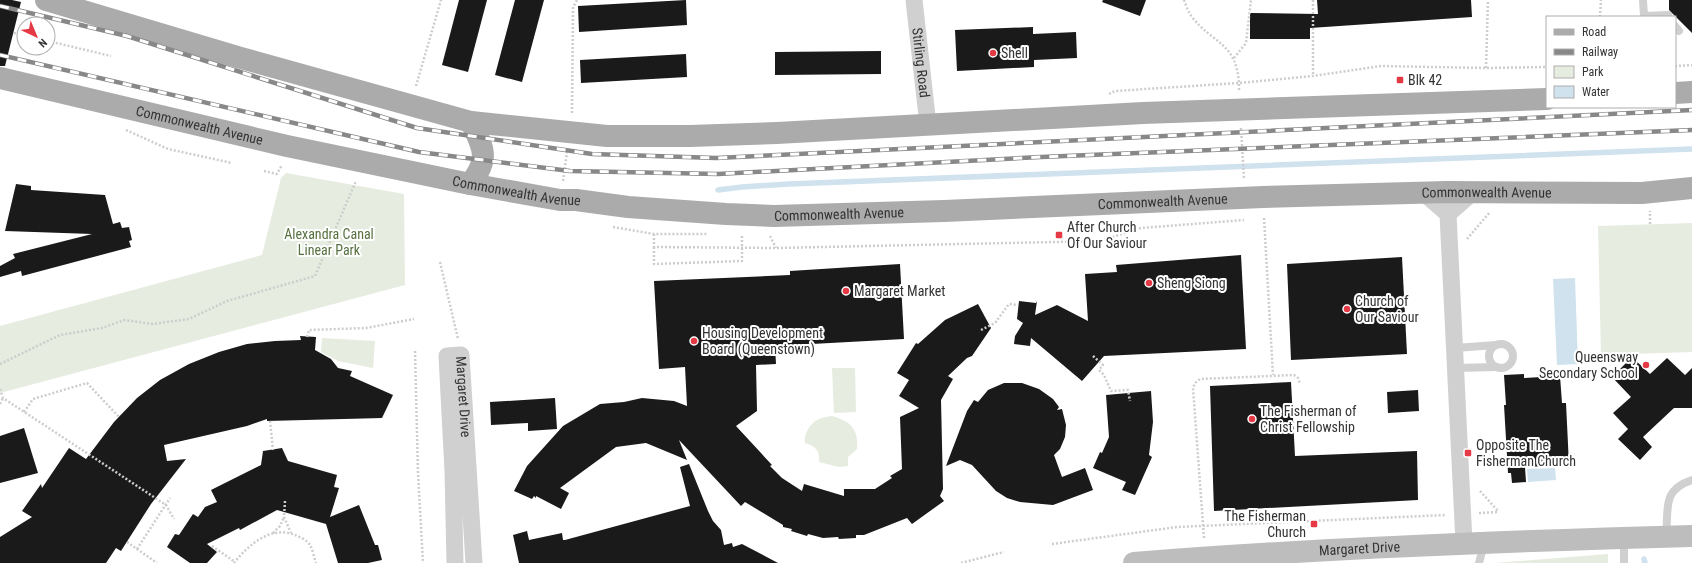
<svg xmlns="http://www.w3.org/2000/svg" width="1692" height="563" font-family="'Roboto Condensed',sans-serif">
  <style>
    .green { fill: #e6ecdf }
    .water { fill: #cfe2ee }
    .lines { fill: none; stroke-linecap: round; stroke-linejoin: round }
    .stream { stroke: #cfe2ee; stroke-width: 5.5 }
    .building { fill: #1a1a1a }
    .path { stroke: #cdcdcd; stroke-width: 2.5; stroke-dasharray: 2 2; stroke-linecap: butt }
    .lane { stroke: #d0d0d0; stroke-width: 8 }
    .street { stroke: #d0d0d0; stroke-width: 17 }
    .secondary { stroke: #bdbdbd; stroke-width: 22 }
    .primary { stroke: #ababab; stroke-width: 22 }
    .rail-casing { stroke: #888; stroke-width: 4.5 }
    .rail { stroke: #fff; stroke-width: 3; stroke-dasharray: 9; stroke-linecap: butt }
    .poi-dot { fill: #e63946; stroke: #fff; stroke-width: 1.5 }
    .labels { text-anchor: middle; stroke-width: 4; stroke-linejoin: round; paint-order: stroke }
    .poi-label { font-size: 14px; fill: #333; stroke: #fff; text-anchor: start }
    .street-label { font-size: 14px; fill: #333; stroke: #fff }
    .park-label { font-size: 14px; fill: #56703f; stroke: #fff }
  </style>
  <rect width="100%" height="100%" fill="#fff"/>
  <!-- green -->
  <g class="green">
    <polygon points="286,173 404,194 405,285 0,393 0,326 262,255 281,178"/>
    <polygon points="1692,223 1692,352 1601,355 1598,226"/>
    <polygon points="322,338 375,341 373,368 338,361 321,352"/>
    <polygon points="832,368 855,368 856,412 834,413"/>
    <path d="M832 416C850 421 859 429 857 449L848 457V466L839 467 819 462C820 451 816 446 805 443 803 435 810 423 819 419 823 417 828 417 832 416Z"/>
    <polygon points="1608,554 1608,563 1494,563"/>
  </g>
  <!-- water -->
  <g class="water">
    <polygon points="1575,278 1578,364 1557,365 1553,279"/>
    <polygon points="1555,468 1556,480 1528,482 1527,469"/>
  </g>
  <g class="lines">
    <!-- stream -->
    <g class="stream">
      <polyline points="718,190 742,187 789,184 1692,149"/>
      <polyline points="1644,559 1645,563"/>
    </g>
  </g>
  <!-- building -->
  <g class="building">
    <polygon points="0,0 12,0 21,2 5,66 0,66"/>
    <polygon points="459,0 487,0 468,72 442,65"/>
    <polygon points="515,0 544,0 522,82 495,75"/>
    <polygon points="686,0 687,25 579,32 578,6"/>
    <polygon points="1103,0 1146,0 1140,16 1102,2"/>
    <polygon points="1317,0 1471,0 1472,17 1310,28 1310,39 1250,39 1250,13 1318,14"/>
    <polygon points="1669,0 1692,0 1692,33 1669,10"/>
    <polygon points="1033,27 1033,34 1076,32 1077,58 1034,60 1034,67 957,71 955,30"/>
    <polygon points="881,51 881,74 775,75 775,52"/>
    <polygon points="686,54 687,77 581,83 580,60"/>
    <polygon points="16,184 31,186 31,190 105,195 113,224 120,222 122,228 129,227 132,240 129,241 131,247 22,276 21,271 0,277 0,266 15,258 13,254 92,234 5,231"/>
    <polygon points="1241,255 1246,349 1104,356 1082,381 1031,338 1030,346 1014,344 1015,336 1023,323 1017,319 1019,301 1036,303 1037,301 1035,315 1057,305 1088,321 1085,274 1117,272 1116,265"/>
    <polygon points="1402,257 1407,354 1291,360 1287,264"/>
    <polygon points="900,264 904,339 775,346 776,364 756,365 757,411 736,426 772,465 770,466 782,478 802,491 804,484 844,496 844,489 875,489 892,478 890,476 902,469 900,417 919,408 899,396 909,380 897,373 916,343 918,344 945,320 978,304 991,328 972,356 967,358 948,376 953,379 941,400 943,489 940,496 944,501 912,524 907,518 864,535 856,535 856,538 839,539 838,537 823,538 808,534 807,536 791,531 792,529 783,527 783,525 745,502 741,506 679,440 687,460 646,443 616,447 560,488 569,493 561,509 536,496 536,498 534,496 532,499 514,491 527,466 563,426 600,404 624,402 642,398 674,401 687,406 685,367 659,369 654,281 790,275 790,271"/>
    <polygon points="300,336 316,337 315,350 331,359 338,368 352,371 350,376 393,395 382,418 267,421 267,419 247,426 164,445 167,461 186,459 151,504 121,551 116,548 106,563 0,563 0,537 32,517 22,511 41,484 42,488 69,448 86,459 114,422 137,398 160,380 189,364 219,352 247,344 275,341 301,340"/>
    <polygon points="1632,357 1650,374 1667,358 1685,375 1692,368 1692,408 1674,408 1643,437 1652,447 1640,460 1618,439 1628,429 1613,413 1631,397 1612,377"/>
    <polygon points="1524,374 1524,378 1560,376 1562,403 1566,403 1569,465 1525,467 1526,482 1512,483 1511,473 1508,473 1504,405 1506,405 1504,375"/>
    <polygon points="1291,382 1295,456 1417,451 1418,500 1214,511 1210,386"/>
    <polygon points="1004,383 1022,383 1039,389 1053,399 1059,407 1057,410 1062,409 1066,425 1065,437 1060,449 1054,455 1062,477 1085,468 1093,490 1053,505 1020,502 1007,498 996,491 972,465 960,460 946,466 967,411 974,400 978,402 988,390"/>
    <polygon points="1418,390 1419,411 1388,413 1387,392"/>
    <polygon points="1151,391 1153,422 1149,455 1152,457 1135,495 1122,490 1126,482 1093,468 1100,452 1102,453 1109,437 1106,395"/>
    <polygon points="555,398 557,429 528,431 528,423 491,425 490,402"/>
    <polygon points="24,428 38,473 0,483 0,436"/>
    <polygon points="282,448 288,461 337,475 334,487 339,488 330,517 359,505 375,545 378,545 382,560 368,563 338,563 326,524 277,510 240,530 239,528 207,544 217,552 207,563 190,563 167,547 175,534 179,535 193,514 198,517 205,507 217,502 211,490 261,465 263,451"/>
    <polygon points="689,464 708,511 713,521 721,530 724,545 732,543 733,547 742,544 778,563 519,563 513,535 527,531 529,540 562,533 563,540 565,540 690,506 680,467"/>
  </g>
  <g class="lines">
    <!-- path -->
    <g class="path">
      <path d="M1184 0C1186 5 1188 12 1192 17 1213 44 1236 42 1239 83L1313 76 1381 66 1486 68 1547 67"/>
      <polyline points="1313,0 1313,76"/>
      <polyline points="1600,17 1601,0"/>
      <polyline points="14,33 24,35"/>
      <polyline points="48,41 111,56"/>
      <polyline points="1234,58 1246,43 1251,0"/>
      <polyline points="1675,66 1692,65"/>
      <polyline points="1486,68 1488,0"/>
      <polyline points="416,86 441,0"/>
      <polyline points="1109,94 1115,91 1239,83 1239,91"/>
      <polyline points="572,113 573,7 577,0"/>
      <polyline points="1241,128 1244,179"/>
      <polyline points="126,130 168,149 232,163"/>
      <polyline points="264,171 277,174 282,165"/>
      <polyline points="563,181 567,152"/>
      <polyline points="1264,218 1273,375"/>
      <polyline points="1650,224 1650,211"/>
      <polyline points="613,227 654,234 708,234"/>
      <polyline points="654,234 654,247 776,248 1100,241 1141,228 1244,220"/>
      <polyline points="770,236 776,248"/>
      <polyline points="1467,239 1490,212"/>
      <polyline points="654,247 654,264 742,261 742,234"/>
      <polyline points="440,262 458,339"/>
      <polyline points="981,330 995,323 1009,304 1018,305"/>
      <polyline points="307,337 309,330 366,328 414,319"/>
      <polyline points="415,351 418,473 423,563"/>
      <polyline points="1093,356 1103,365 1099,370 1104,375 1111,391 1128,390 1130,401"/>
      <polyline points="0,364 60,335 102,328 124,320 153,324 189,319 227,301 315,276 356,181"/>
      <polyline points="0,389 3,398 166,505 174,519"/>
      <polyline points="0,404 3,398"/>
      <polyline points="24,412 33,399 87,383 119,417"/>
      <polyline points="270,421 273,450"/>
      <polyline points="1480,491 1498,511"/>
      <polyline points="285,501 284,517 291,533"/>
      <polyline points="1479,513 1498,512"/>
      <polyline points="273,533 280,526 284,517"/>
      <polyline points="1204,538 1193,388 1195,383 1200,379 1294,375 1298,378 1300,384"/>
      <polyline points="127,542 157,563"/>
      <polyline points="1052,544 1177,527 1446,515"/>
      <polyline points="212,546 235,562"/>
      <polyline points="137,549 170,498"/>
      <path d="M234 563C248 545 271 525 295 535 300 537 307 540 310 545 313 550 314 558 316 563"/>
      <polyline points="961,563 1004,552"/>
    </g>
    <!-- lane -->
    <g class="lane">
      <polyline points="1643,0 1644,16 1668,15 1669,17"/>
      <polyline points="1675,26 1679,31"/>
      <circle cx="1501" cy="356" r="12"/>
      <polyline points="1455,348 1496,345"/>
      <polyline points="1457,368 1497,367"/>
      <path d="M1666 536C1669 510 1661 490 1692 480"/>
      <polyline points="1624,539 1624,563"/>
      <polyline points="1479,563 1484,544"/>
    </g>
    <!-- street -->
    <g class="street">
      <path id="s1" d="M914 0 928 125"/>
      <polyline points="1424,193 1448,214 1464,543"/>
      <polyline points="1448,214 1473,192"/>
      <path id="s2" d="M455 563 453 471 447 356 461 355 474 563"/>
    </g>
    <!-- secondary -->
    <path class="secondary" id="s3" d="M1134 563C1320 548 1506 541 1692 536"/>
    <!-- primary -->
    <g class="primary">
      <polyline points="46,0 241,58 471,122 607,136 690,136 777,133 1143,113 1547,99"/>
      <path id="s4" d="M0 78 287 146 470 184 560 200H576L628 207 726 214 774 216 944 211 1263 197 1447 192 1642 193 1692 188"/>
      <polyline points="1675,93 1692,92"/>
      <path d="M470 184C490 159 484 149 471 122"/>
    </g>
    <!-- rail casing -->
    <g class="rail-casing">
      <g id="rail">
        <polyline points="0,6 127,36 417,128 592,154 716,158 1692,110"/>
        <polyline points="0,55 419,152 570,171 718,174 1041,157 1692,130"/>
      </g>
    </g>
    <!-- rail -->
    <use href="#rail" class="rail"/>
  </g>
  <!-- markers -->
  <g class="poi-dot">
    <circle cx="993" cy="53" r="4"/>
    <rect x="1396" y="76" width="8" height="8" rx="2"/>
    <rect x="1055" y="231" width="8" height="8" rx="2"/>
    <circle cx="1149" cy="283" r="4"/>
    <circle cx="846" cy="291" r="4"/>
    <circle cx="1347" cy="309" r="4"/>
    <circle cx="694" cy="341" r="4"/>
    <circle cx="1646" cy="365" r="4"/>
    <circle cx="1252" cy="419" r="4"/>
    <rect x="1464" y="449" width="8" height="8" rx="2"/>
    <rect x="1310" y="520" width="8" height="8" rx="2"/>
  </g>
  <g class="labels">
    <!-- poi labels -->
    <g class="poi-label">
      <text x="1001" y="58">Shell</text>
      <text x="1408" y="85">Blk 42</text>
      <text x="1067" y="232">After Church<tspan x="1067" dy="16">Of Our Saviour</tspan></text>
      <text x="1157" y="288">Sheng Siong</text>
      <text x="854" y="296">Margaret Market</text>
      <text x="1355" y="306">Church of<tspan x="1355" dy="16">Our Saviour</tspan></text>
      <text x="702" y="338">Housing Development<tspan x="702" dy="16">Board (Queenstown)</tspan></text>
      <text x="1638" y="362" text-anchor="end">Queensway<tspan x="1638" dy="16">Secondary School</tspan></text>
      <text x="1260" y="416">The Fisherman of<tspan x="1260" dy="16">Christ Fellowship</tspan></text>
      <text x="1476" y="450">Opposite The<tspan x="1476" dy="16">Fisherman Church</tspan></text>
      <text x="1306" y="521" text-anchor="end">The Fisherman<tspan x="1306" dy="16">Church</tspan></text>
    </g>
    <!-- street labels -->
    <g class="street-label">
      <text dy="5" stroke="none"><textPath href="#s1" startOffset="63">Stirling Road</textPath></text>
      <text dy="5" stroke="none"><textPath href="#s4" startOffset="205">Commonwealth Avenue</textPath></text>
      <text dy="5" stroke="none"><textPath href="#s4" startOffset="529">Commonwealth Avenue</textPath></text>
      <text dy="5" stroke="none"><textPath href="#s4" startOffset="1501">Commonwealth Avenue</textPath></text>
      <text dy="5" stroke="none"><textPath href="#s4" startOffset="1177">Commonwealth Avenue</textPath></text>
      <text dy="5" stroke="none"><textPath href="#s4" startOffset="853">Commonwealth Avenue</textPath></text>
      <text dy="5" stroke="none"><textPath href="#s2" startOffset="263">Margaret Drive</textPath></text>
      <text dy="5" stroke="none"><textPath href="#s3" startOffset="226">Margaret Drive</textPath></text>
    </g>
    <!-- park labels -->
    <g class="park-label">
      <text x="329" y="239">Alexandra Canal<tspan x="329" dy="16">Linear Park</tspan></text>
    </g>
  </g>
  <!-- legend -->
  <rect x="1546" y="16" width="130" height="92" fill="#ffffff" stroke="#adadad"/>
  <rect x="1554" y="29" width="20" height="6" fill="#ababab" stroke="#adadad"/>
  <text x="1582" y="36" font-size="12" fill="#333333">Road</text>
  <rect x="1554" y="49" width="20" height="6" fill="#888888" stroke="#adadad"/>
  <text x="1582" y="56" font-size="12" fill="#333333">Railway</text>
  <rect x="1554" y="66" width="20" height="12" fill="#e6ecdf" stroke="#adadad"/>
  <text x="1582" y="76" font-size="12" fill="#333333">Park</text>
  <rect x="1554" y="86" width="20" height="12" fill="#cfe2ee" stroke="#adadad"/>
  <text x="1582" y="96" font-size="12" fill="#333333">Water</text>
  <!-- north arrow -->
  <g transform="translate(36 36) rotate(136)"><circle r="19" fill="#ffffff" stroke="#adadad"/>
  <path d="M0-3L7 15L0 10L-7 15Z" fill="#e63946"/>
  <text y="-6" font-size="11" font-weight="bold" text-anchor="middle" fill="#333333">N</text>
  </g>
</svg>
